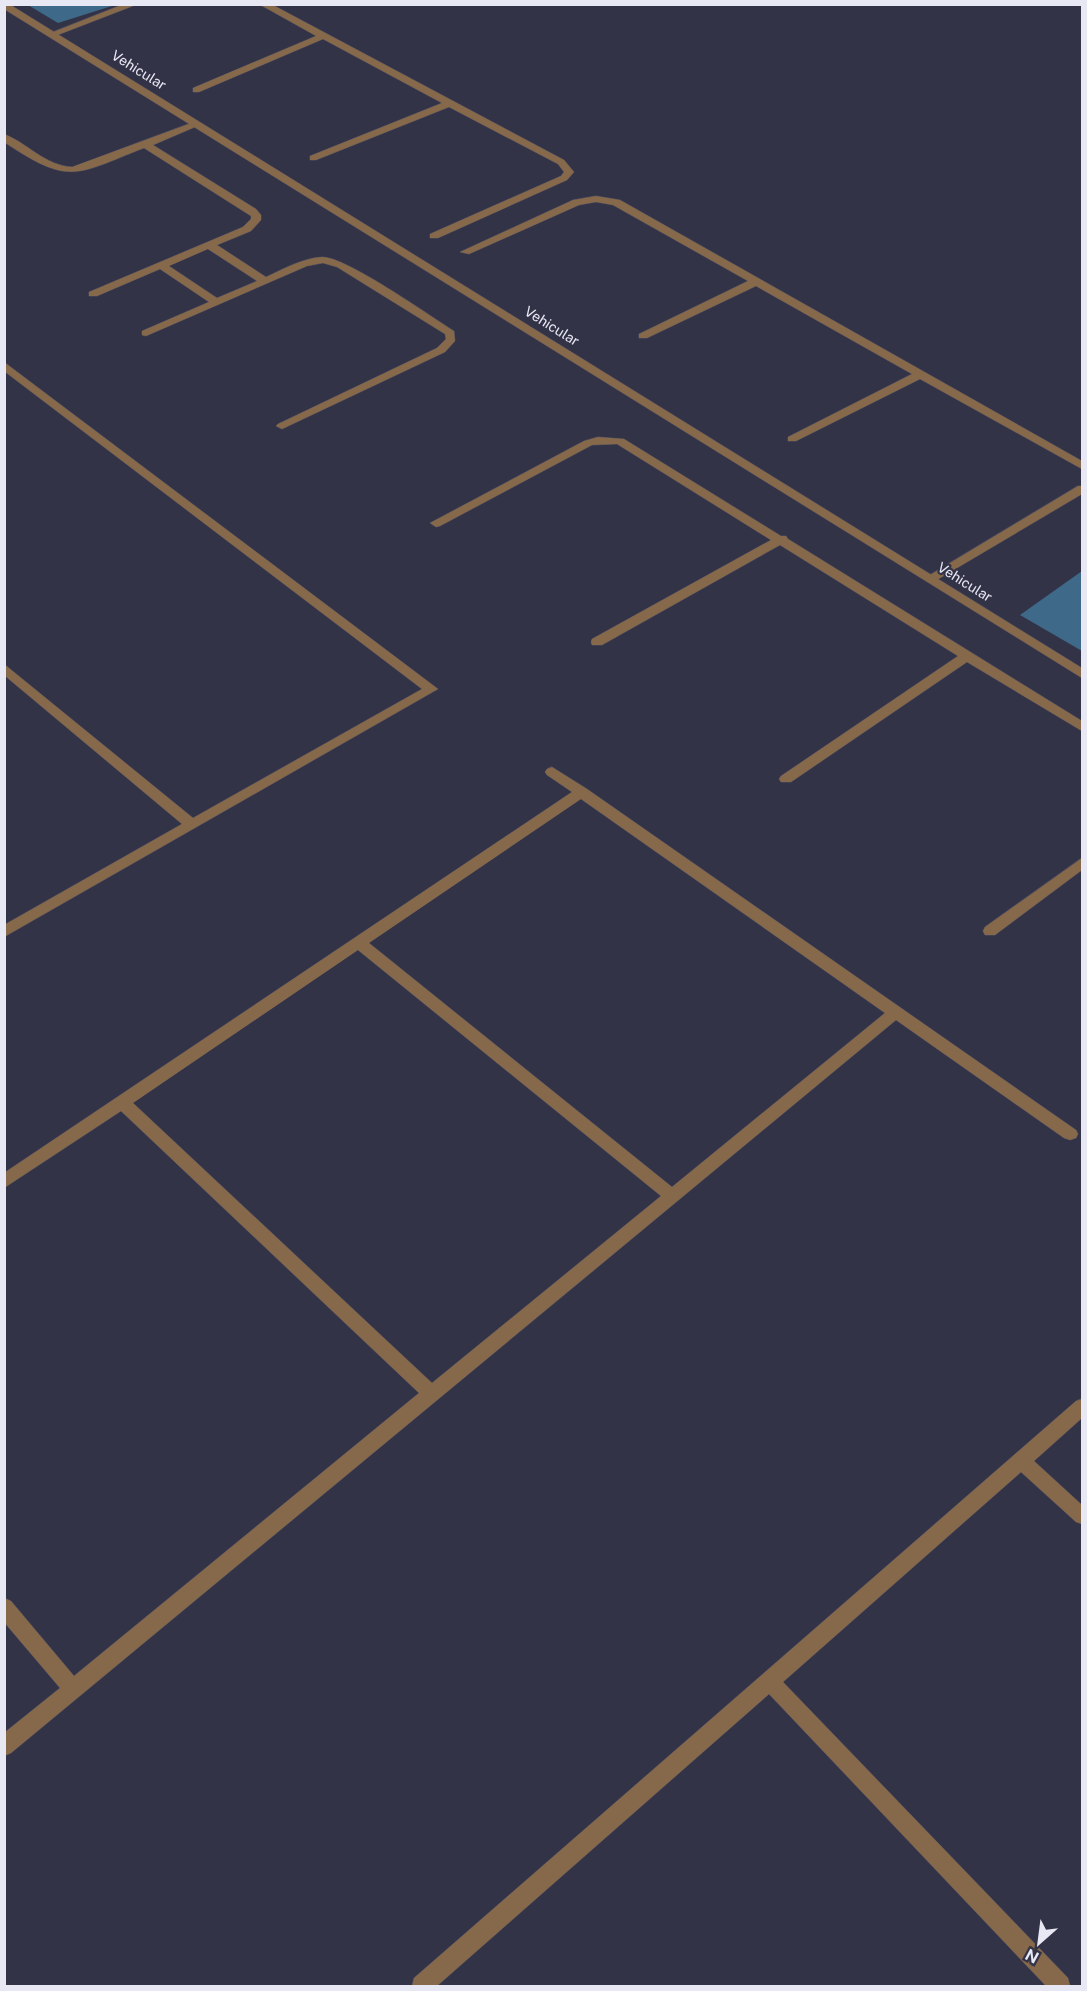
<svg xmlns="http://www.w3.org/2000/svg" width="1087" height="1991" font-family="'Public Sans',sans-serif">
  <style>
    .water { fill: #3e6989 }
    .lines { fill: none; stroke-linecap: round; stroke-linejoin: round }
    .service-casing { stroke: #505063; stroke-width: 1 }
    .minor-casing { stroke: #505063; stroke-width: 1 }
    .tertiary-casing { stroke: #505063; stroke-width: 1 }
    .service { fill: #86684a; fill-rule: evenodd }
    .minor { fill: #86684a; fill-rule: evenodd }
    .tertiary { fill: #86684a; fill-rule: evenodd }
    .labels { text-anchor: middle; stroke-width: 4.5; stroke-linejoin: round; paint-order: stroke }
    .far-street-label { font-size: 14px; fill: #e8e8f5; stroke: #333347 }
  </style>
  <rect width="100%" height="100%" fill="#333347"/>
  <!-- water -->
  <g class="water">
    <polygon points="28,5 115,5 58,23"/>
    <polygon points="1082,571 1082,651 1020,615"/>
  </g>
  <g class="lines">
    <!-- service casing -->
    <g class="service-casing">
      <g id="service">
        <polygon points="124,4 138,4 55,36 48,34"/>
        <polygon points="259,4 271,4 564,160 574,172 567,180 438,238 430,238 430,234 561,176 564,172 558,164 449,107 316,160 310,160 310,156 442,103 323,39 199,92 193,92 193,88 316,36"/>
        <polygon points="596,196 620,200 1082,461 1082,469 920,379 796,441 788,441 788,437 912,374 756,286 647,338 639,338 639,334 748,281 613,205 596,202 579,205 469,254 460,252 573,200"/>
        <polygon points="4,362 438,689 4,937 4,925 182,824 4,675 4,664 193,818 422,689 4,371"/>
        <polygon points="1078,486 1082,486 1082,494 935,581 927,581 925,578"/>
      </g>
    </g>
    <!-- minor casing -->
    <g class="minor-casing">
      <g id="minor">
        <path d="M194 122 202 124 153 145 256 209 261 215V220L251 231 217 245 266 277C283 269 303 258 322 257 345 256 430 316 454 331L455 341 445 352 282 429 276 426 278 424 437 348 446 339 445 334 337 267 323 263 307 266 146 336 142 335V331L209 302 160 269 97 296H89V292L243 227 251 219V216L144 148C75 175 70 186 4 142V134C29 144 44 165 72 167ZM208 249 257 281 217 298 169 266Z"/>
        <polygon points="598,437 624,439 781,536 786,536 788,539 1082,721 1082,731 967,662 791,782 781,782 779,779 781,776 958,656 780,545 602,645 592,645 591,642 592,639 771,540 617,444 592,445 440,526 436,527 430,523 584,441"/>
        <path d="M552 767 587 789 1076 1130 1078 1134 1076 1138 1070 1140 1064 1138 896 1020 11 1753 4 1756V1733L60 1688 4 1622V1598L11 1601 74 1676 419 1393 121 1111 4 1188V1173L572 792 547 775 545 772 547 769ZM581 799 885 1013 672 1187 369 943ZM358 950 661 1196 432 1383 133 1103Z"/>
        <polygon points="1082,858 1082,870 995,935 985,935 983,931 985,927"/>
        <polygon points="1082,1399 1082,1418 1034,1461 1082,1505 1082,1524 1076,1522 1021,1472 783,1682 1068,1978 1070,1986 1046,1986 769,1694 437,1986 412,1986 414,1978 1076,1401"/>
      </g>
    </g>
    <!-- tertiary casing -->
    <g class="tertiary-casing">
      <polygon id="tertiary" points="4,4 9,4 1082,668 1082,678 4,9"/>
    </g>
    <!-- service -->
    <use href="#service" class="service"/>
    <!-- minor -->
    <use href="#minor" class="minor"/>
    <!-- tertiary -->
    <use href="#tertiary" class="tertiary"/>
  </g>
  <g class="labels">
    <!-- far-street labels -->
    <g class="far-street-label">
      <text transform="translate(139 70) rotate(32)" y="5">Vehicular</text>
      <text transform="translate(552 326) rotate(32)" y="5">Vehicular</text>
      <text transform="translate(965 582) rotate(32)" y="5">Vehicular</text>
    </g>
  </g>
  <!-- border -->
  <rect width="1087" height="1991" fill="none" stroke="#e8e8f5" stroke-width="12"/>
  <!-- north arrow -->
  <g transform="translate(1039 1943) rotate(208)" stroke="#333347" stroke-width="4.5" paint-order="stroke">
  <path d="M0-4.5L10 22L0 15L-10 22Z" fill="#e8e8f5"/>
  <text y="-9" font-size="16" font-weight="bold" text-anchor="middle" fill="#e8e8f5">N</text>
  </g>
</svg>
